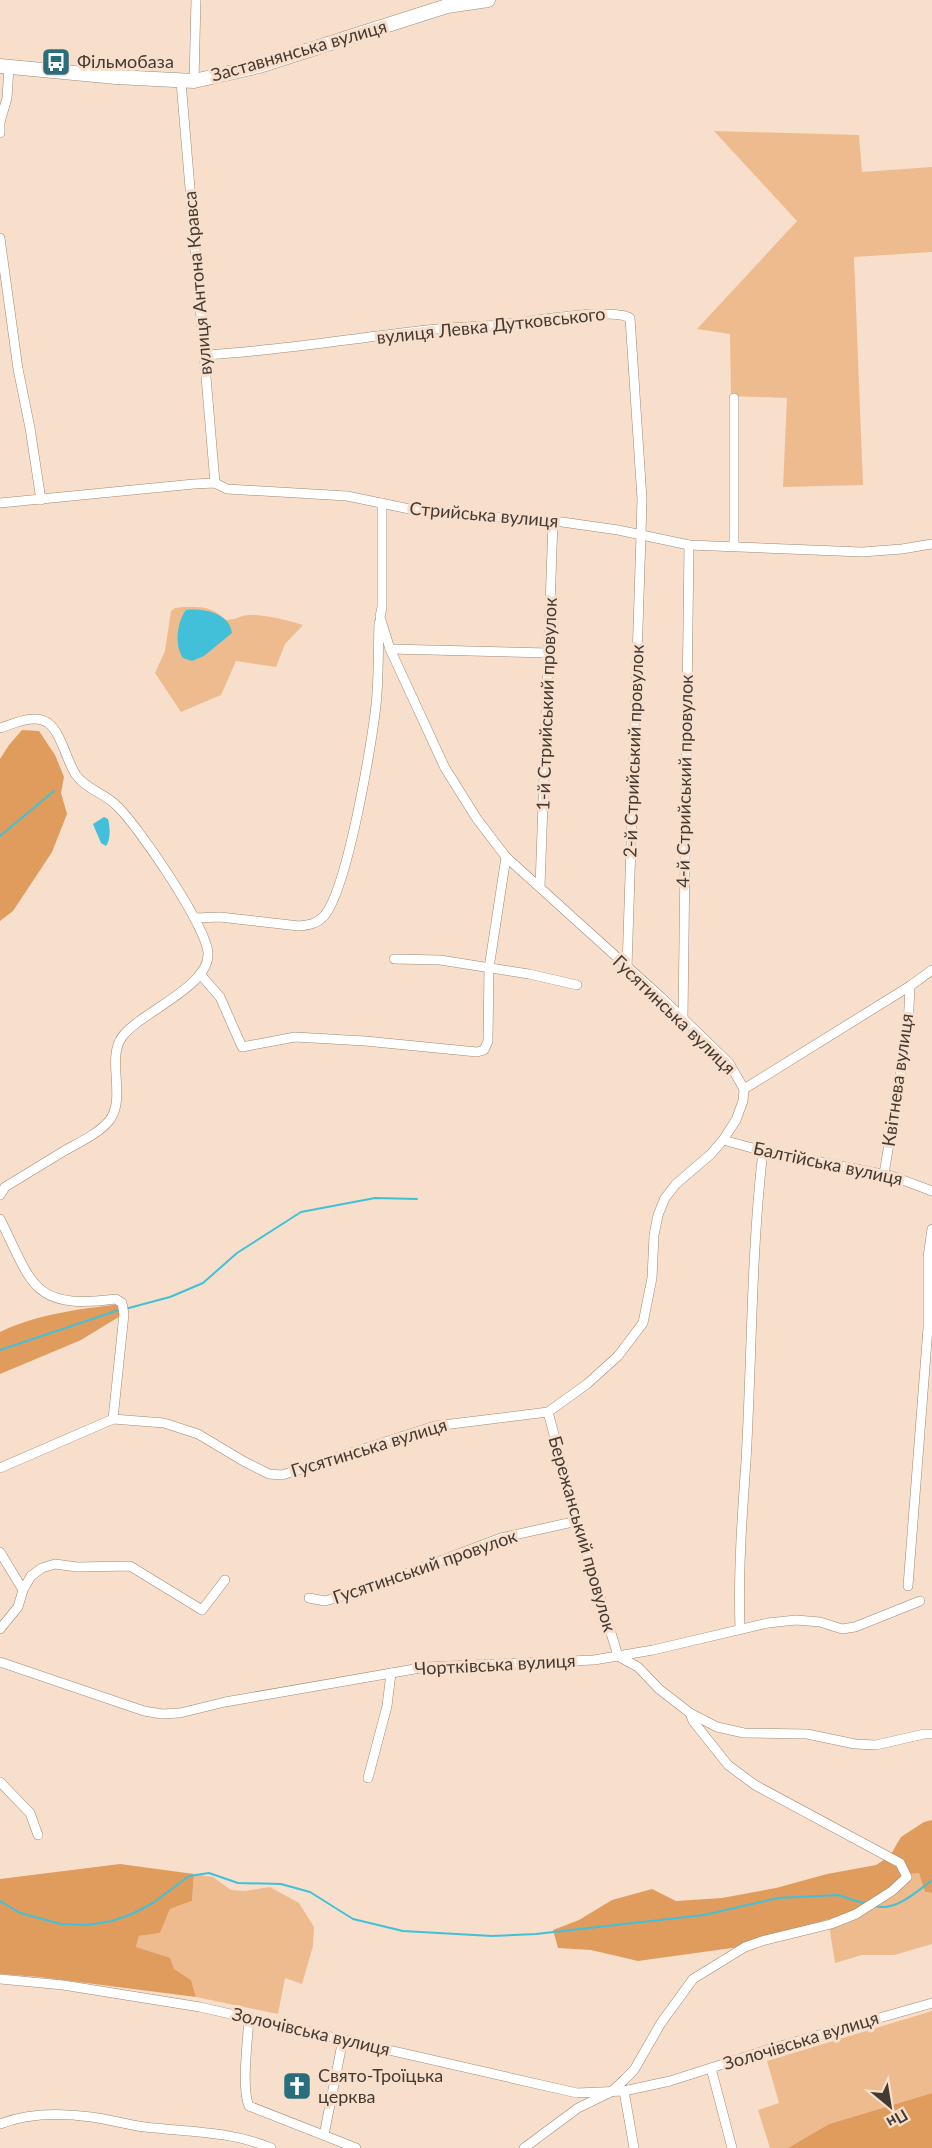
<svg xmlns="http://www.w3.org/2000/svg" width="932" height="2148" font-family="Lato,sans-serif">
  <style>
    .green { fill: #eebb8e }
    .forest { fill: #df9c5c }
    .water { fill: #42c0d9 }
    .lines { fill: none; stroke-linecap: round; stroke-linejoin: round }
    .stream { stroke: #42c0d9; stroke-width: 2 }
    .street-casing { stroke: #9e8976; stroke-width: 10 }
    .secondary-casing { stroke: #9e8976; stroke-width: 15 }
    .street { stroke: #fff; stroke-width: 9 }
    .secondary { stroke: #fff; stroke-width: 14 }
    .labels { text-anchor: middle; stroke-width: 6; stroke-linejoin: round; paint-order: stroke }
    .street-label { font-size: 18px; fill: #443a32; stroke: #f7dfcb }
    .poi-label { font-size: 18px; fill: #443a32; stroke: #f7dfcb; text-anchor: start }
  </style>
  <rect width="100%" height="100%" fill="#f7dfcb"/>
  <!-- green -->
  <g class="green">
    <polygon points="714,131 859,135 862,172 932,167 932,252 854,257 863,485 783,487 787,398 731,396 730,334 697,329 797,221"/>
    <path d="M183 607C204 607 210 606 226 620 236 620 241 615 250 615 268 615 286 620 303 625L285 644 276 667 236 661 221 695 181 712 155 673 165 651 171 611 175 608Z"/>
    <polygon points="919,1872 925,1892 932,1893 932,1944 894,1955 862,1955 835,1963 828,1919 855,1911 905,1874"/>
    <polygon points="194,1874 213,1877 231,1890 245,1891 270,1887 299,1903 314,1927 313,1946 302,1984 285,1978 278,2014 196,1997 191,1980 136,1947 139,1936 160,1933 170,1909 192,1901"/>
    <polygon points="932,2011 932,2093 829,2124 788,2148 770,2148 758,2110 779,2103 767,2061"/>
  </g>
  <!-- forest -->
  <g class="forest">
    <polygon points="22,730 39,731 55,755 64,777 61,793 67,814 52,852 13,911 0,921 0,759 9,745"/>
    <path d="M120 1304 122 1315 81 1340 0 1374V1332C37 1314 80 1309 120 1304Z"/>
    <polygon points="932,1820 932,1893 925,1892 919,1873 905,1874 887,1892 855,1911 739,1947 638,1961 591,1950 558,1948 553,1930 579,1920 612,1900 652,1889 676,1901 722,1898 776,1888 827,1874 876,1865 890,1856 901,1837 924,1822"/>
    <polygon points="120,1864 194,1874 192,1901 170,1909 160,1933 139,1936 136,1947 170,1958 174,1969 191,1980 196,1997 39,1977 0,1974 0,1879"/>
    <polygon points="932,2093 932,2148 788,2148 829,2124"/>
  </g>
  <!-- water -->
  <g class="water">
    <path d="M186 610C202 608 229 612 232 633L204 656 192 661 183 658C174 645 177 622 186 610Z"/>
    <path d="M104 817 108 819C110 827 111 839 106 846L101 843 93 824Z"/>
  </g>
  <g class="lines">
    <!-- stream -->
    <g class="stream">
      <polyline points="0,836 54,791"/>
      <polyline points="125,1309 170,1297 203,1283 237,1253 301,1212 375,1198 417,1199"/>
      <polyline points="0,1350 119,1310"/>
      <polyline points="0,1901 20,1913 61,1924 88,1925 112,1921 132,1914 153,1903 189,1876 209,1873 238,1883 281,1884 310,1892 353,1919 403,1931 492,1936 536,1934 704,1915 778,1898 838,1895 866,1904"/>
      <path d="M875 1906C894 1912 917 1892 932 1880"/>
    </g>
    <!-- street casing -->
    <g class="street-casing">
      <g id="street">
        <polyline points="194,81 196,0"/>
        <polyline points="181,82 215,483"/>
        <polyline points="0,133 0,122 7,98 9,67"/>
        <polyline points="0,238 18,369 30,428 41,500"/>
        <path d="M205 355C280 351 353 338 427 330 451 327 475 327 500 325 524 322 612 307 630 318L642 499 641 535 627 968"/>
        <polyline points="734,398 734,546"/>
        <polyline points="0,503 194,484 215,483 227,489 347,496 419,511 562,522 618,530 689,545 862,552 902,549 932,544"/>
        <polyline points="390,649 548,653"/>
        <path d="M0 728C13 724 35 713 48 723 61 732 67 762 76 775 86 789 104 793 116 805 137 824 208 928 208 954 209 987 139 1013 122 1037 106 1059 127 1099 109 1121 98 1134 78 1143 64 1151 44 1163 25 1175 5 1187L0 1195"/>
        <polyline points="540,887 553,521"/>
        <path d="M195 918 220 917 299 926C309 925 316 924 323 917 347 893 372 743 376 705 379 678 378 650 379 623"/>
        <polyline points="394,959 440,960 529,974 577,985"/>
        <polyline points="200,974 220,997 242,1047 295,1037 365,1041 477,1052 484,1050 488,1041 489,968 506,857"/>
        <polyline points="683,1018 689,545"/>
        <polyline points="744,1089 910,986 932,970"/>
        <polyline points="723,1140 763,1151 892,1176 932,1191"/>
        <polyline points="884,1174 908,1028 910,986"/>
        <path d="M0 1219C33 1285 32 1310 116 1299L122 1303 124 1314 113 1419"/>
        <polyline points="548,1412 577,1521 618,1656 638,1667 659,1689 690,1713 717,1727 744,1733 807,1734 855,1744 876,1745 924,1734 932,1734"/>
        <polyline points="0,1468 113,1419 164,1423 198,1434 245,1462 269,1474 282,1475 435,1426 548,1412 587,1384 618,1356 643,1323 652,1278 654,1235 658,1215 665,1198 676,1184 711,1154 723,1140 736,1120 743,1101 744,1089 729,1063 662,998 506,857 477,819 445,768 390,649 380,617 382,607 382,503"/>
        <polyline points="0,1552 23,1590"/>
        <polyline points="908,1586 928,1328 928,1257 932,1229"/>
        <polyline points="309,1598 325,1601 363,1590 501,1538 577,1521"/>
        <polyline points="0,1629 18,1607 23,1590 31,1576 42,1568 55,1564 77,1567 130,1566 202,1610 225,1580"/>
        <path d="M740 1629C738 1573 742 1517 746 1461 752 1357 751 1253 763 1151"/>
        <polyline points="0,1662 144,1711 162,1714 180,1713 225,1702 426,1667 594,1660 653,1650 768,1623 796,1620 820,1622 842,1629 855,1627 920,1601"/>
        <polyline points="368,1778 387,1706 391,1673"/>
        <polyline points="0,1782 30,1813 38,1835"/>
        <polyline points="0,1979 63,1985 200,2007 577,2093 624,2091 670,2081 770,2049 932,2003"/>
        <path d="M249 2017C248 2039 241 2088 249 2106L356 2148"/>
        <polyline points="711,2068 732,2148"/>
        <polyline points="624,2091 634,2148"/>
        <path d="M0 2124C28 2113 61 2113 91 2117 109 2119 127 2125 145 2127 188 2132 231 2131 271 2148"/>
        <polyline points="324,2135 343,2039"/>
        <polyline points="524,2148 578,2108 611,2092 624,2080 634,2070 661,2023 693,1979 745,1947 762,1941 831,1924 856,1914 892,1891 907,1877 900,1863 755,1785 728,1765 693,1721 690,1713"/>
      </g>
    </g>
    <!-- secondary casing -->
    <g class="secondary-casing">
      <polyline id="secondary" points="0,66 116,77 194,81 259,66 447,6 488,0"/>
    </g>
    <!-- street -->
    <use href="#street" class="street"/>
    <!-- secondary -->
    <use href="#secondary" class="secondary"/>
  </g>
  <!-- icons -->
  <defs>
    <g id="bus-square" transform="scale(1.5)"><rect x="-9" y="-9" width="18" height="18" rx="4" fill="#286e7c" stroke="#f7dfcb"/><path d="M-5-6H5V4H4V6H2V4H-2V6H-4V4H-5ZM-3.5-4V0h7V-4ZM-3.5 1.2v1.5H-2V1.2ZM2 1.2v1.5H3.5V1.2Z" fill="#fff"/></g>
    <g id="church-square" transform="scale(1.5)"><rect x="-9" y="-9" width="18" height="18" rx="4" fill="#286e7c" stroke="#f7dfcb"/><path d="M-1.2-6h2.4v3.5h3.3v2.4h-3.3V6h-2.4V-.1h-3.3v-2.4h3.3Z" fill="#fff"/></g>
  </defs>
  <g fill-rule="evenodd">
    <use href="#bus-square" x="56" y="62"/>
    <use href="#church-square" x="297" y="2086"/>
  </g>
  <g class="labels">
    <!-- street labels -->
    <g class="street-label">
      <text transform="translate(299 51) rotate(-16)" y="6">Заставнянська вулиця</text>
      <text transform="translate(198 283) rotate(-95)" y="6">вулиця Антона Кравса</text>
      <text transform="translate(491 326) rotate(-6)" y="6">вулиця Левка Дутковського</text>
      <text transform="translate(484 515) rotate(5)" y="6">Стрийська вулиця</text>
      <text transform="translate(547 704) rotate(-88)" y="6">1-й Стрийський провулок</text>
      <text transform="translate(634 751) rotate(-88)" y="6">2-й Стрийський провулок</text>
      <text transform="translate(685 781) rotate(-89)" y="6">4-й Стрийський провулок</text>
      <text transform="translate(674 1015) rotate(44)" y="6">Гусятинська вулиця</text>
      <text transform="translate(898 1080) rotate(-82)" y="6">Квітнева вулиця</text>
      <text transform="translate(828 1164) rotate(12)" y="6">Балтійська вулиця</text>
      <text transform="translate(369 1448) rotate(-17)" y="6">Гусятинська вулиця</text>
      <text transform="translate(582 1534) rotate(74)" y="6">Бережанський провулок</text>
      <text transform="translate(425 1567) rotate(-19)" y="6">Гусятинський провулок</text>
      <text transform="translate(495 1665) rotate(-3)" y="6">Чортківська вулиця</text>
      <text transform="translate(311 2032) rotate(13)" y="6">Золочівська вулиця</text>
      <text transform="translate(801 2041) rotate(-17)" y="6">Золочівська вулиця</text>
    </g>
    <!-- poi labels -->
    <g class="poi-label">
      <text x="77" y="68">Фільмобаза</text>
      <text x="318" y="2082">Свято-Троїцька<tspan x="318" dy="21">церква</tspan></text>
    </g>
  </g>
  <!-- north arrow -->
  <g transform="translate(890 2106) rotate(150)" stroke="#f7dfcb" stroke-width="4.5" paint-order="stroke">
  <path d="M0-4.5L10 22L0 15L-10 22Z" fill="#443a32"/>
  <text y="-9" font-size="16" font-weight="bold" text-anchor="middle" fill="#443a32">Пн</text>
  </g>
</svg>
